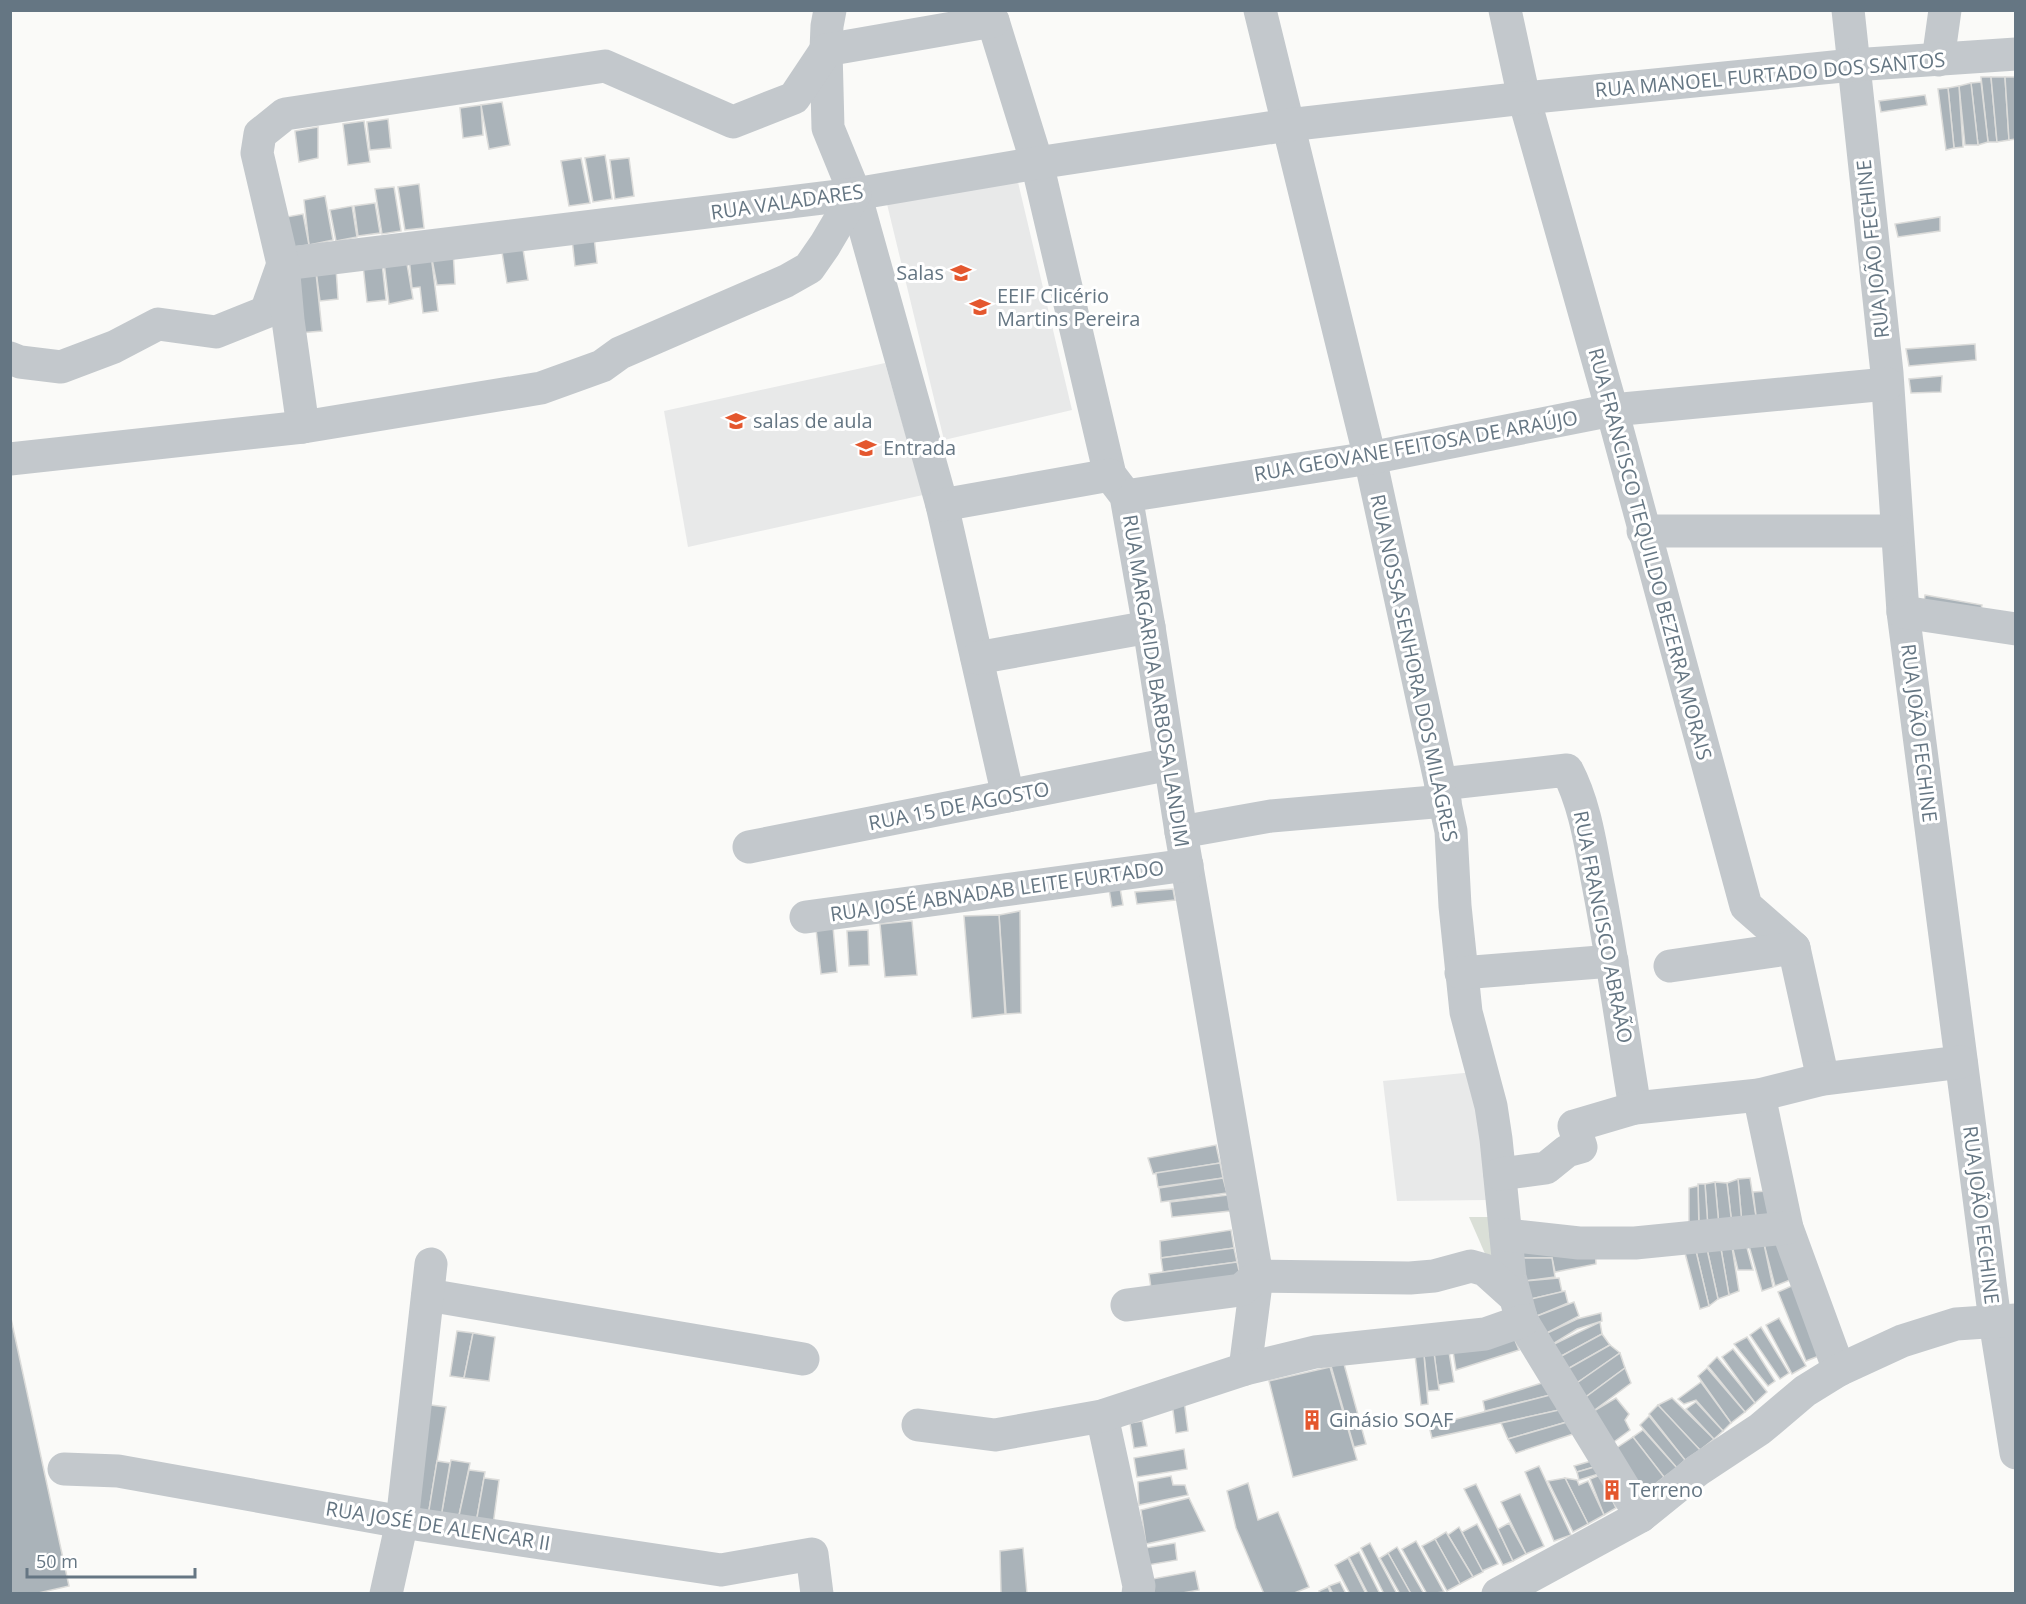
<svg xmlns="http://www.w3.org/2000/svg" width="2026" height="1604" font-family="'Open Sans',sans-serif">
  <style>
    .built { fill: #e8e9e9 }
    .green { fill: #dadfd7 }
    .building { fill: #aab3b9; stroke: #dcdcda; stroke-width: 1.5 }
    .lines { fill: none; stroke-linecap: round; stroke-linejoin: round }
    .minor { stroke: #c3c8cc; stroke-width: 33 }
    .labels { text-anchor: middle; stroke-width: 6; stroke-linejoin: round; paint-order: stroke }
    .street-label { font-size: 20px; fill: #657683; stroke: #fff }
    .poi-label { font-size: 20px; fill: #657683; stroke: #fff; text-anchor: start }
  </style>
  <rect width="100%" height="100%" fill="#fafaf8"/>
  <!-- built -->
  <g class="built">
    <polygon points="1017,178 1072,410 944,440 887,204"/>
    <polygon points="885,363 923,495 688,547 664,411"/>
    <polygon points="1474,1072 1488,1200 1397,1201 1383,1081"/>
  </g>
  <!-- green -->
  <polygon class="green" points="1469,1217 1496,1217 1493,1272"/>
  <!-- building -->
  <g class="building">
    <polygon points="1981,77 1991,77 1997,142 1988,142"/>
    <polygon points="1991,77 2005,77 2009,140 1997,142"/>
    <polygon points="2005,77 2015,77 2016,139 2009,140"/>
    <polygon points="1981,82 1988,142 1978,145 1971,83"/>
    <polygon points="1971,83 1978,145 1965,145 1959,86"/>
    <polygon points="1959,86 1963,147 1954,148 1948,88"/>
    <polygon points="1948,88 1954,148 1946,150 1938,89"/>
    <polygon points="1925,95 1927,105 1881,112 1879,101"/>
    <polygon points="502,102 510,145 489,149 481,105"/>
    <polygon points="481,105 483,135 463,138 460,108"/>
    <polygon points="388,119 391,148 370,150 367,122"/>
    <polygon points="364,121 370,162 348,165 343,124"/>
    <polygon points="318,127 318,158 299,162 295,131"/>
    <polygon points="605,155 612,199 593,202 585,158"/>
    <polygon points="581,158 590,203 569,206 561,161"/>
    <polygon points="629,158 634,196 615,199 610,160"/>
    <polygon points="419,184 424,228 405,230 398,187"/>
    <polygon points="394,187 401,231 382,234 375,189"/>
    <polygon points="325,196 333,240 309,245 304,200"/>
    <polygon points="375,203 380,233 358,236 354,206"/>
    <polygon points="352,206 357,237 336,241 330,210"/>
    <polygon points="303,214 309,245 286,248 281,218"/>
    <polygon points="1940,217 1940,231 1898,237 1895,224"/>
    <polygon points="594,237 597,263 575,266 572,239"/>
    <polygon points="522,243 528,280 507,283 501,246"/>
    <polygon points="453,250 455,284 437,285 431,254"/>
    <polygon points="431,255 438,311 423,313 420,287 412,288 409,257"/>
    <polygon points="406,258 413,299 389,304 384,262"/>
    <polygon points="382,263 386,300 367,302 363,265"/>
    <polygon points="336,268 338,299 320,301 316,271"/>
    <polygon points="316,273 322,331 299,333 292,275"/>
    <polygon points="1975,344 1976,360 1909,366 1906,349"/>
    <polygon points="1942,376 1941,392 1911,393 1909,379"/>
    <polygon points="1925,595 1982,605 1978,619 1923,611"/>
    <polygon points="1120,888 1123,905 1112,907 1109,889"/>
    <polygon points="1173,889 1175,900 1137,904 1135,892"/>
    <polygon points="1020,911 1021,1013 1006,1014 999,915"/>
    <polygon points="999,915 1005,1014 972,1018 964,916"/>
    <polygon points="912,921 917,975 885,977 880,924"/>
    <polygon points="833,927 837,972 821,974 816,929"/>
    <polygon points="868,930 869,965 849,966 847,931"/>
    <polygon points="1216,1145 1220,1163 1153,1174 1148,1158"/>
    <polygon points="1220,1163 1223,1178 1158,1187 1156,1173"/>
    <polygon points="1223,1178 1227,1193 1161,1202 1159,1188"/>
    <polygon points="1750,1178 1757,1223 1742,1224 1738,1179"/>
    <polygon points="1738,1179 1742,1224 1732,1225 1727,1183"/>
    <polygon points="1715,1182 1727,1183 1732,1225 1719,1226"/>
    <polygon points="1715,1182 1719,1226 1708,1228 1705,1184"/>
    <polygon points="1698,1184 1705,1184 1708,1228 1699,1228"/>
    <polygon points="1698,1186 1699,1228 1689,1230 1689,1188"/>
    <polygon points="1767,1191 1772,1222 1757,1223 1753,1192"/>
    <polygon points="1228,1195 1230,1211 1172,1217 1170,1202"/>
    <polygon points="1231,1230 1234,1248 1161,1258 1160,1241"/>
    <polygon points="1778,1241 1790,1280 1775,1286 1764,1244"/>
    <polygon points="1521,1243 1595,1249 1596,1264 1555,1272 1552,1258 1522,1258"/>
    <polygon points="1746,1244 1753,1270 1738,1270 1732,1245"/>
    <polygon points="1764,1244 1773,1287 1762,1291 1749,1246"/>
    <polygon points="1732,1247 1739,1291 1729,1295 1721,1249"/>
    <polygon points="1234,1248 1237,1262 1163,1272 1161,1258"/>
    <polygon points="1707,1249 1721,1249 1729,1295 1718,1299"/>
    <polygon points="1707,1249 1718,1299 1709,1306 1696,1251"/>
    <polygon points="1696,1251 1709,1306 1700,1309 1685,1253"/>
    <polygon points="1522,1258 1552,1258 1555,1277 1525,1281"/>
    <polygon points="1237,1262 1241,1279 1151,1288 1149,1274"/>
    <polygon points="1559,1278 1562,1292 1531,1299 1525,1281"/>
    <polygon points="1796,1284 1824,1354 1806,1361 1778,1292"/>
    <polygon points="1565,1291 1568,1303 1537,1316 1531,1299"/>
    <polygon points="1574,1302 1579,1316 1543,1335 1537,1316"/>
    <polygon points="1601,1313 1602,1321 1577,1329 1548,1347 1543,1335 1577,1319"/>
    <polygon points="10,1314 69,1586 34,1594 10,1594"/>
    <polygon points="1779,1318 1806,1366 1792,1374 1766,1325"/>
    <polygon points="1600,1322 1602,1334 1556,1359 1548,1347"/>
    <polygon points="1761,1327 1789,1373 1780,1379 1750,1335"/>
    <polygon points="457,1331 473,1333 464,1378 450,1376"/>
    <polygon points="473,1333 495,1337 489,1381 464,1378"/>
    <polygon points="1602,1334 1610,1345 1564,1371 1556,1359"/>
    <polygon points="1747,1337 1775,1381 1768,1386 1734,1344"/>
    <polygon points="1514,1338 1519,1350 1456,1370 1453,1351"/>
    <polygon points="1610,1345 1620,1353 1574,1385 1564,1371"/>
    <polygon points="1733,1349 1767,1392 1755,1403 1722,1357"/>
    <polygon points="1449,1352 1454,1382 1438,1385 1434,1353"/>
    <polygon points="1434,1353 1439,1390 1428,1391 1424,1355"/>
    <polygon points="1620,1353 1625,1368 1583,1399 1574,1385"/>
    <polygon points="1415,1355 1424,1355 1428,1404 1421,1405"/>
    <polygon points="1717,1357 1755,1403 1745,1412 1708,1366"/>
    <polygon points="1344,1364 1366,1444 1354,1447 1331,1366"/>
    <polygon points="1330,1367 1357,1460 1293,1477 1269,1381"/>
    <polygon points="1625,1368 1631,1383 1592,1412 1583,1399"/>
    <polygon points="1707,1368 1745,1412 1731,1423 1698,1376"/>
    <polygon points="1701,1382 1731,1423 1723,1431 1696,1400 1684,1404 1678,1399"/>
    <polygon points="1542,1383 1550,1395 1485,1411 1483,1401"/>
    <polygon points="1550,1395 1559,1410 1432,1438 1429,1426"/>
    <polygon points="1616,1398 1629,1414 1625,1420 1630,1430 1611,1444 1592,1412"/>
    <polygon points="1672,1398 1714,1439 1700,1450 1658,1405"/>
    <polygon points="1184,1400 1188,1431 1176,1433 1172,1403"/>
    <polygon points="1696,1402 1723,1431 1714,1439 1686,1409"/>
    <polygon points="423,1404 446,1407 428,1516 409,1512"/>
    <polygon points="1658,1405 1700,1450 1685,1460 1649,1414"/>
    <polygon points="1559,1410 1567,1422 1508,1439 1501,1423"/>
    <polygon points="1649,1416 1685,1460 1677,1468 1640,1425"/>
    <polygon points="1142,1421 1147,1446 1134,1448 1130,1423"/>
    <polygon points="1567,1422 1573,1434 1516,1453 1508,1439"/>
    <polygon points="1643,1430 1677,1468 1664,1477 1633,1437"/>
    <polygon points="1633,1437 1664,1477 1645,1492 1615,1449"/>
    <polygon points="1184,1449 1187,1469 1137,1477 1134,1458"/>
    <polygon points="1598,1459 1601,1465 1577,1472 1574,1466"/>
    <polygon points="451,1460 470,1463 458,1520 441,1517"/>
    <polygon points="437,1461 450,1463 441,1517 428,1516"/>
    <polygon points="1601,1465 1605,1472 1579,1480 1577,1472"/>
    <polygon points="1539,1466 1571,1535 1554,1541 1525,1472"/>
    <polygon points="469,1470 485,1472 476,1523 458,1520"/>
    <polygon points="1600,1475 1616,1508 1604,1515 1590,1479"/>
    <polygon points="1171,1476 1173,1485 1185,1485 1188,1495 1139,1505 1138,1482"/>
    <polygon points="484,1478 499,1480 493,1525 476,1523"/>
    <polygon points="1565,1478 1577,1480 1579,1485 1588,1481 1604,1515 1588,1524"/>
    <polygon points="1565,1478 1588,1524 1573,1532 1548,1481"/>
    <polygon points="1248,1483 1258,1520 1278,1512 1309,1587 1292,1594 1264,1594 1236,1528 1227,1491"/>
    <polygon points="1476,1484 1513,1561 1503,1565 1464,1489"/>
    <polygon points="1520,1494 1544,1546 1526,1554 1501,1502"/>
    <polygon points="1189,1498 1205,1531 1146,1544 1141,1510"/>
    <polygon points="1509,1523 1526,1554 1513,1561 1498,1529"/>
    <polygon points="1477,1524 1498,1564 1482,1571 1462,1532"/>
    <polygon points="1459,1527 1483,1572 1473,1577 1448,1535"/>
    <polygon points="1446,1532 1473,1577 1460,1584 1435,1539"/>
    <polygon points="1435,1539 1460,1584 1447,1591 1422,1546"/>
    <polygon points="1416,1541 1444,1592 1427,1594 1402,1549"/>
    <polygon points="1175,1543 1177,1560 1148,1565 1145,1548"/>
    <polygon points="1370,1543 1397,1594 1384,1594 1361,1548"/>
    <polygon points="1397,1547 1424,1594 1411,1594 1388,1553"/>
    <polygon points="1023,1548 1027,1594 1001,1594 1000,1551"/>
    <polygon points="1359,1552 1380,1594 1368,1594 1349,1557"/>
    <polygon points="1388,1553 1411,1594 1400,1594 1380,1558"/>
    <polygon points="1348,1558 1366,1594 1350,1594 1335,1565"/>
    <polygon points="1195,1571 1199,1590 1177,1594 1150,1594 1147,1580"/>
    <polygon points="1340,1582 1346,1594 1333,1594 1329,1586"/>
    <polygon points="1328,1587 1331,1594 1321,1594 1319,1591"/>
  </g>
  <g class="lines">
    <!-- minor -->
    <g class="minor">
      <polyline points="830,10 827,26 826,50 828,128 855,194 942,505 1008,796"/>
      <polyline points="985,10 993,21 1037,163 1110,475 1126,496 1149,627 1181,832 1257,1276 1245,1369"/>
      <polyline points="1260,10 1370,458 1451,831 1455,906 1466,1012 1491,1106 1496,1139 1510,1277 1522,1321 1641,1516"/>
      <polyline points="1505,10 1524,98 1612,410 1746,906 1794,948 1823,1079"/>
      <polyline points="1848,10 1887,373 1903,612 1995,1321 2016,1453"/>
      <polyline points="1938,60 1945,10"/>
      <polyline points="10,358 20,362 61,367 114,347 158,324 216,332 266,312 283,264 855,194 1037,163 1288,125 1524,98 1853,65 2016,54"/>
      <polyline points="303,427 288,320 283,264 257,153 260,134 285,114 605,66 733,122 794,98 826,50 993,21"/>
      <polyline points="10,459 303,427 541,388 602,366 620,353 786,281 809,268 825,245 855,194"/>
      <polyline points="1126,496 1370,458 1612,410 1887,384"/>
      <polyline points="942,505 1110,475"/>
      <polyline points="1643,531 1896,531"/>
      <polyline points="1903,612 2016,629"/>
      <polyline points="977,658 1149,627"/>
      <path d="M1441 784 1567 770C1586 806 1591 849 1599 889 1613 962 1623 1035 1635 1108"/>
      <polyline points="1181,832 1271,816 1445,801"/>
      <polyline points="749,847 1170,764"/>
      <polyline points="806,917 1187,865"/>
      <polyline points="1670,966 1794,948"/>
      <polyline points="1461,973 1612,961"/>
      <polyline points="1759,1095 1787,1228 1839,1370"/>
      <polyline points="1500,1174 1546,1168 1567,1151 1581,1147 1574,1126 1635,1108 1759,1095 1823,1079 1961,1062"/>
      <polyline points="1506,1235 1579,1243 1635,1243 1787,1228"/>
      <polyline points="428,1295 803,1359"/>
      <polyline points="1127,1305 1241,1290 1257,1276 1410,1278 1434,1276 1471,1266 1485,1270 1515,1297"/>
      <polyline points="1102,1416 1139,1586 1138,1594"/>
      <polyline points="918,1425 995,1435 1102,1416 1245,1369 1315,1352 1485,1334 1522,1321"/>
      <polyline points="64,1469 118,1471 402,1522 721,1570 812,1554 817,1594"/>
      <polyline points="386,1594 402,1522 431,1264"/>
      <polyline points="1498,1594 1641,1516 1698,1470 1760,1429 1805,1391 1839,1370 1902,1341 1956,1324 2016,1320"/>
    </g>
  </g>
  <!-- icons -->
  <defs>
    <g id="school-bare" transform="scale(1.62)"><path d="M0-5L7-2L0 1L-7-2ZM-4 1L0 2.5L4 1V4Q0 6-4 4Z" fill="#e4572e" stroke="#fff" stroke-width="2.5" paint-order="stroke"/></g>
    <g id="building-bare" transform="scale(1.62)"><path d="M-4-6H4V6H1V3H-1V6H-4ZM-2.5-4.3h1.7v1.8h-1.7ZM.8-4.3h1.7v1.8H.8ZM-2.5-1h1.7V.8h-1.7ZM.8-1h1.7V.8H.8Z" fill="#e4572e" stroke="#fff" stroke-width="2.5" paint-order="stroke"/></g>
  </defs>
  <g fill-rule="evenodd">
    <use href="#school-bare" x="961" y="273"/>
    <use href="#school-bare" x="980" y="307"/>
    <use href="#school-bare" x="736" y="421"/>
    <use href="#school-bare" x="866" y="448"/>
    <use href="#building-bare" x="1312" y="1420"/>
    <use href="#building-bare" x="1612" y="1490"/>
  </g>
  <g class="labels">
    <!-- street labels -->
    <g class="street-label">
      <text transform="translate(1770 75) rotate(-5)" y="7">RUA MANOEL FURTADO DOS SANTOS</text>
      <text transform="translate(787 202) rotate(-8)" y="7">RUA VALADARES</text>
      <text transform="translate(1873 249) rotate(-96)" y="7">RUA JOÃO FECHINE</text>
      <text transform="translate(1416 446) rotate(-10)" y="7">RUA GEOVANE FEITOSA DE ARAÚJO</text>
      <text transform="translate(1650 554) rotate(75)" y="7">RUA FRANCISCO TEQUILDO BEZERRA MORAIS</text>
      <text transform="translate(1414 668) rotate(78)" y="7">RUA NOSSA SENHORA DOS MILAGRES</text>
      <text transform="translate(1156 681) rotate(81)" y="7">RUA MARGARIDA BARBOSA LANDIM</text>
      <text transform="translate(1919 733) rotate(83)" y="7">RUA JOÃO FECHINE</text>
      <text transform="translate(959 806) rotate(-11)" y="7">RUA 15 DE AGOSTO</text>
      <text transform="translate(997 891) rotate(-8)" y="7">RUA JOSÉ ABNADAB LEITE FURTADO</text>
      <text transform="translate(1603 927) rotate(79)" y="7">RUA FRANCISCO ABRAÃO</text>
      <text transform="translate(1981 1215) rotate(83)" y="7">RUA JOÃO FECHINE</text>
      <text transform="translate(438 1526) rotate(9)" y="7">RUA JOSÉ DE ALENCAR II</text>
    </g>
    <!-- poi labels -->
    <g class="poi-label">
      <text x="944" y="280" text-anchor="end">Salas</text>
      <text x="997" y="303">EEIF Clicério<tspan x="997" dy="23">Martins Pereira</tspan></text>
      <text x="753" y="428">salas de aula</text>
      <text x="883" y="455">Entrada</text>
      <text x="1329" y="1427">Ginásio SOAF</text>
      <text x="1629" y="1497">Terreno</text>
    </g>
  </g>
  <!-- border -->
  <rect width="2026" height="1604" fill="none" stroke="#657683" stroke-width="24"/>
  <!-- scale -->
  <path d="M27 1568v9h168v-9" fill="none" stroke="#657683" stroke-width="3"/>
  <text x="36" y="1568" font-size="18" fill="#657683" stroke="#ffffff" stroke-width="4.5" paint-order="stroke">50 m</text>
</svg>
